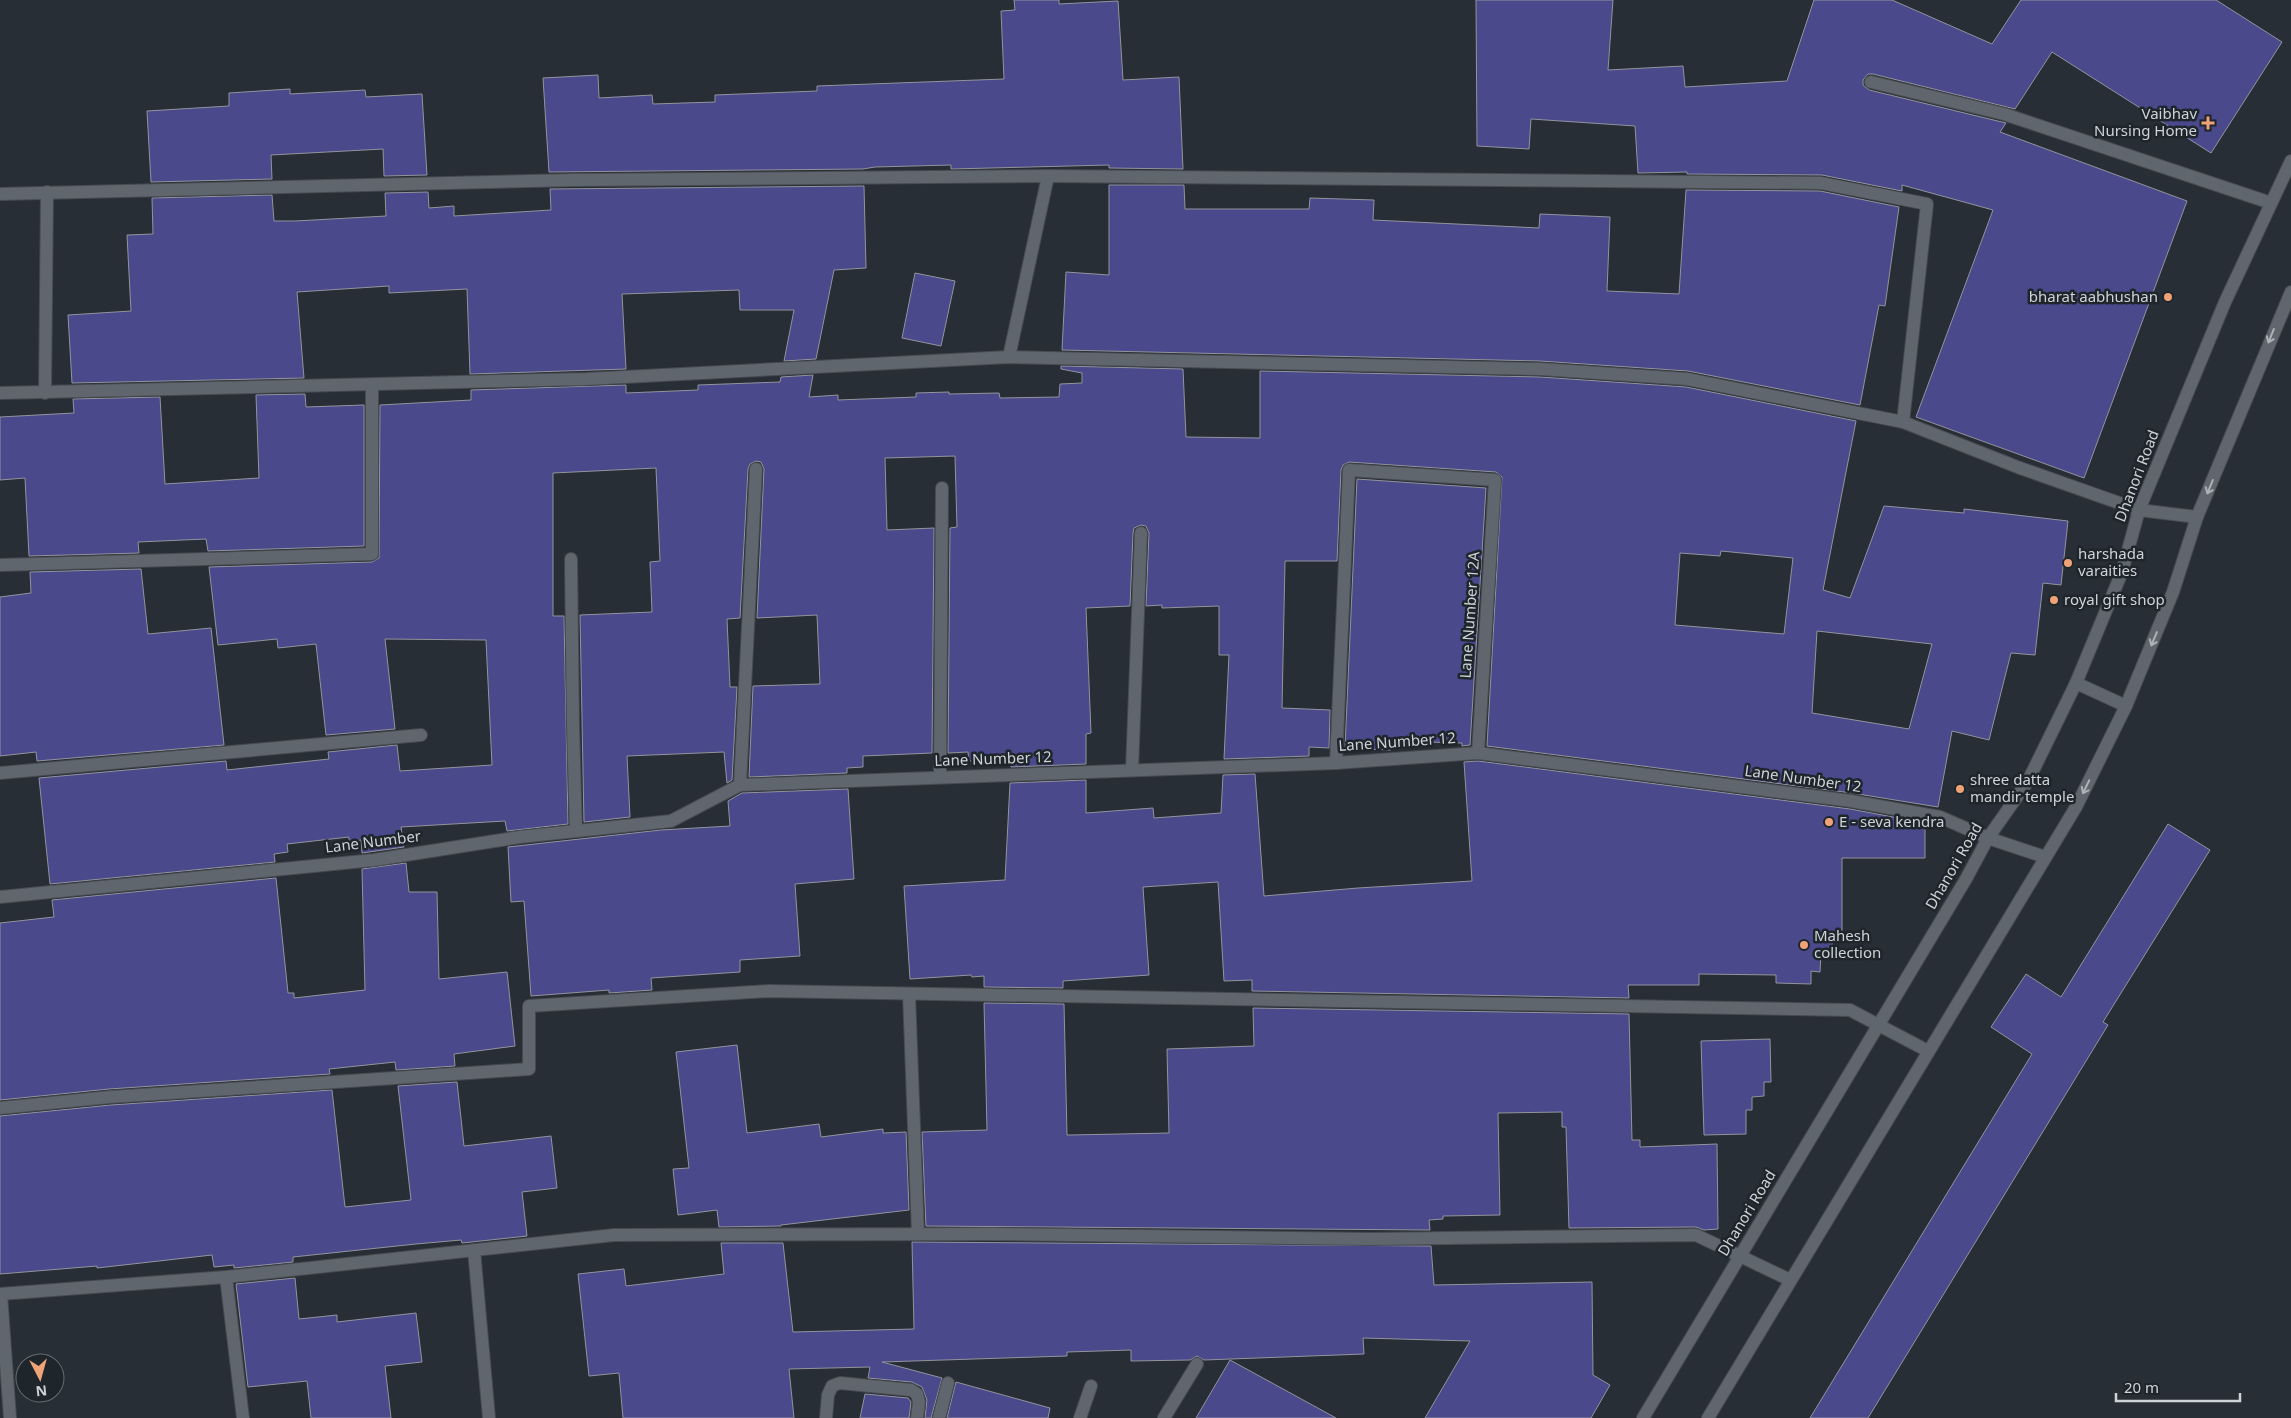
<svg xmlns="http://www.w3.org/2000/svg" width="2291" height="1418" font-family="'Noto Sans',sans-serif">
  <style>
    .building { fill: #49498b; stroke: #93949e; fill-rule: evenodd }
    .lines { fill: none; stroke-linecap: round; stroke-linejoin: round }
    .lane-casing { stroke: #464b50; stroke-width: 14 }
    .street-casing { stroke: #464b50; stroke-width: 14 }
    .secondary-casing { stroke: #464b50; stroke-width: 14 }
    .lane { stroke: #5f666e; stroke-width: 12 }
    .street { stroke: #5f666e; stroke-width: 12 }
    .secondary { stroke: #5f666e; stroke-width: 12 }
    .oneway { stroke: #adb2b8 }
    .poi-dot { fill: #efa377; stroke: #1e252b; stroke-width: 2 }
    .labels { text-anchor: middle; stroke-width: 5; stroke-linejoin: round; paint-order: stroke }
    .poi-label { font-size: 15px; fill: #ced3d7; stroke: #1e252b; text-anchor: start }
    .street-label { font-size: 15px; fill: #ced3d7; stroke: #1e252b }
  </style>
  <rect width="100%" height="100%" fill="#282e35"/>
  <!-- building -->
  <g class="building">
    <polygon points="1014,0 1059,0 1059,4 1118,1 1123,80 1179,77 1183,169 1109,168 1109,165 951,169 951,165 875,167 863,169 549,172 543,78 598,75 599,98 652,95 653,104 715,102 715,95 817,91 817,86 1004,79 1001,11 1015,10"/>
    <polygon points="1476,0 1613,0 1608,70 1683,66 1685,87 1787,81 1814,0 1892,0 1992,44 2021,0 2216,0 2282,42 2211,153 2052,52 2015,109 1873,74 1868,74 1863,80 1863,85 1869,90 2006,123 2000,132 2187,201 2084,478 1916,417 1993,210 1902,185 1902,191 1822,175 1687,174 1687,172 1638,173 1635,126 1531,119 1529,149 1477,146"/>
    <polygon points="290,89 290,94 365,90 366,97 422,94 427,175 384,176 383,149 271,155 272,179 151,182 147,111 229,106 229,93"/>
    <polygon points="1109,185 1184,185 1185,209 1309,209 1310,198 1374,200 1373,220 1539,228 1540,214 1610,217 1607,291 1679,294 1686,190 1820,191 1899,207 1885,306 1879,305 1860,405 1688,371 1540,361 1062,350 1066,272 1109,275"/>
    <polygon points="864,186 866,268 834,270 816,359 784,361 794,310 740,310 739,290 622,294 626,369 470,374 467,289 389,293 389,286 297,292 304,378 72,383 68,315 131,311 127,235 153,234 152,198 272,195 274,221 295,221 386,216 385,193 428,192 429,208 454,206 454,216 551,210 550,189"/>
    <polygon points="915,273 955,281 941,346 902,338"/>
    <path d="M1061 366 1183 369 1186 437 1260 438V371L1540 377 1686 387 1856 421 1823 590 1850 598 1884 506 1964 513V509L2068 521 2061 585 2043 583 2035 655 2011 653 1989 740 1952 731 1938 807 1852 793 1487 746 1502 477 1496 472 1349 462 1343 465 1341 470 1337 561H1285L1282 708 1330 710 1329 748 1309 747V756L1224 759 1229 655H1219V606L1162 608V605L1146 606 1149 533 1146 526 1141 525 1134 528 1133 533 1130 606 1086 608 1091 733 1086 734V764L1011 767V759L969 761 968 752 948 753 950 528 957 527 955 456 885 458 887 530 934 528 932 753 863 756V767L847 768V773L749 777 753 686 820 684 817 615 757 618 764 469 761 462 756 461 750 464 748 469 740 618 727 619 730 687H737L732 780 727 783 724 752 627 756 630 817 584 822 580 615 652 612 650 562 660 561 656 468 553 473V616H564L568 824 507 831 505 821 401 827 404 847 362 853 361 840 349 842V837L287 844 288 852 274 854 275 862 50 884 39 778 226 761 227 770 329 759 328 752 397 745 400 771 492 765 486 640 385 639 395 729 326 735 316 644 278 648 277 639 218 645 209 567 372 562 379 558 380 405 471 400V390L626 385V393L698 390V385L780 382 781 377 813 375 809 397 838 395V400L916 397V393L949 392V394L999 393 1000 398 1059 397 1060 384 1082 383V373L1061 369ZM1721 551 1793 558 1784 634 1675 625 1680 553 1720 556ZM1817 631 1932 644 1909 729 1812 713Z"/>
    <polygon points="305,394 306,407 364,405 364,546 208,551 206,539 138,542 139,553 29,556 25,478 0,480 0,417 74,413 73,399 160,397 165,484 259,478 256,395"/>
    <polygon points="1357,479 1486,488 1470,745 1462,746 1462,743 1392,741 1391,750 1345,748"/>
    <polygon points="141,569 148,634 211,628 224,745 37,761 36,752 0,756 0,597 31,593 30,572"/>
    <polygon points="1478,761 1850,809 1925,823 1925,858 1842,858 1842,936 1832,936 1832,953 1821,953 1820,972 1811,971 1811,984 1776,983 1776,975 1699,974 1699,985 1628,985 1629,998 1252,991 1252,980 1224,981 1218,882 1143,887 1149,975 1063,981 1063,988 984,987 984,976 972,977 971,975 910,979 904,886 1005,880 1010,783 1086,780 1086,813 1153,808 1154,818 1221,813 1223,775 1255,774 1264,896 1358,888 1472,881 1464,762"/>
    <polygon points="848,789 854,879 795,884 800,956 740,960 740,972 651,978 652,990 609,993 609,990 531,996 524,901 511,902 508,847 661,830 730,826 728,801 742,793"/>
    <polygon points="2168,824 2210,850 2103,1022 2108,1025 1868,1418 1810,1418 2032,1054 1991,1027 2026,974 2061,997"/>
    <polygon points="406,863 409,892 437,892 439,979 507,972 515,1046 454,1054 455,1066 396,1070 395,1062 329,1069 330,1074 109,1089 0,1100 0,923 54,917 52,900 276,878 288,993 294,993 294,998 365,990 362,869"/>
    <polygon points="984,1003 1064,1004 1067,1135 1070,1135 1169,1133 1167,1049 1254,1046 1253,1008 1629,1014 1632,1140 1640,1140 1640,1147 1717,1144 1718,1229 1704,1230 1696,1227 1569,1228 1566,1127 1562,1127 1562,1112 1498,1113 1500,1215 1443,1216 1443,1219 1429,1220 1430,1230 926,1226 922,1132 987,1130"/>
    <polygon points="1770,1039 1771,1082 1764,1082 1764,1096 1752,1097 1752,1110 1746,1110 1746,1134 1704,1135 1701,1041"/>
    <polygon points="737,1045 747,1133 819,1124 821,1137 883,1129 883,1133 906,1132 909,1210 781,1225 781,1226 719,1227 717,1210 678,1215 673,1169 689,1168 676,1052"/>
    <polygon points="457,1082 464,1146 551,1136 557,1188 522,1192 527,1236 462,1243 461,1240 416,1244 293,1257 293,1262 234,1268 234,1265 214,1267 212,1255 97,1268 97,1266 0,1274 0,1116 111,1105 332,1090 345,1207 411,1200 398,1086"/>
    <polygon points="912,1242 1431,1246 1434,1285 1592,1282 1593,1375 1610,1385 1591,1418 1425,1418 1470,1341 1363,1338 1364,1354 1204,1360 1197,1356 1190,1360 1131,1361 1131,1350 1067,1352 1067,1356 882,1362 942,1378 931,1418 925,1418 927,1400 922,1387 912,1382 868,1378 870,1367 789,1369 794,1418 623,1418 619,1373 589,1376 578,1274 624,1269 626,1286 724,1274 721,1243 783,1243 793,1332 914,1329"/>
    <polygon points="295,1278 299,1319 337,1315 337,1322 416,1313 422,1362 385,1366 391,1418 311,1418 307,1381 248,1387 236,1284"/>
    <polygon points="1230,1360 1336,1418 1196,1418"/>
    <polygon points="956,1382 1050,1408 1048,1418 947,1418"/>
    <polygon points="865,1394 908,1398 911,1402 909,1418 860,1418"/>
  </g>
  <g class="lines">
    <!-- lane casing -->
    <g class="lane-casing">
      <g id="lane">
        <polyline points="1871,82 2004,114 2271,203"/>
        <polyline points="939,1418 948,1383"/>
        <polyline points="1080,1418 1091,1386"/>
      </g>
    </g>
    <!-- street casing -->
    <g class="street-casing">
      <g id="street">
        <polyline points="0,194 573,180 1048,176 1821,183 1927,204 1903,422 2020,468 2139,510 2197,517"/>
        <polyline points="1009,357 1048,176"/>
        <polyline points="0,393 586,379 1009,357 1540,369 1687,379 1903,422"/>
        <polyline points="45,393 47,192"/>
        <polyline points="571,559 573,725 576,831"/>
        <polyline points="0,565 372,554 372,385"/>
        <polyline points="1336,763 1349,470 1495,480 1478,753"/>
        <polyline points="1132,770 1141,533"/>
        <polyline points="0,773 421,735"/>
        <polyline points="940,777 942,488"/>
        <polyline points="740,785 756,469"/>
        <polyline points="0,897 374,860 520,837 671,821 740,785 1336,763 1478,753 1851,801 1940,817 1988,838 2045,857"/>
        <polyline points="909,994 918,1234"/>
        <polyline points="0,1108 110,1097 529,1069 529,1006 769,991 1850,1010 1928,1051"/>
        <polyline points="474,1250 489,1418"/>
        <polyline points="226,1277 243,1418"/>
        <polyline points="0,1294 226,1277 614,1235 994,1234 1371,1239 1696,1235 1790,1280"/>
        <polyline points="1,1294 10,1418"/>
        <polyline points="826,1418 828,1395 832,1386 840,1383 911,1390 917,1394 919,1402 917,1418"/>
        <polyline points="1164,1418 1197,1364"/>
      </g>
    </g>
    <!-- secondary casing -->
    <g class="secondary-casing">
      <g id="secondary">
        <polyline points="2076,683 2126,706"/>
        <polyline points="1643,1418 1966,879 1988,838 2028,781 2076,683 2122,572 2139,510 2225,302 2291,161"/>
        <polyline points="1708,1418 2076,807 2126,706 2173,592 2197,517 2291,292"/>
      </g>
    </g>
    <!-- lane -->
    <use href="#lane" class="lane"/>
    <!-- street -->
    <use href="#street" class="street"/>
    <!-- secondary -->
    <use href="#secondary" class="secondary"/>
  </g>
  <!-- one-way arrows -->
  <defs><path id="oneway-shaft" d="M-6 0H5M1.5-3L5.5 0L1.5 3" fill="none" stroke-width="1.6" stroke-linecap="round" stroke-linejoin="round" transform="scale(1.25)"/></defs>
  <g class="oneway">
    <use href="#oneway-shaft" transform="translate(2271 336) rotate(112)"/>
    <use href="#oneway-shaft" transform="translate(2210 487) rotate(112)"/>
    <use href="#oneway-shaft" transform="translate(2154 639) rotate(113)"/>
    <use href="#oneway-shaft" transform="translate(2086 787) rotate(116)"/>
  </g>
  <!-- markers -->
  <g class="poi-dot">
    <path d="M2205.5 115.5h5v5h5v5h-5v5h-5v-5h-5v-5h5z"/>
    <circle cx="2168" cy="297" r="5"/>
    <circle cx="2068" cy="563" r="5"/>
    <circle cx="2054" cy="600" r="5"/>
    <circle cx="1960" cy="789" r="5"/>
    <circle cx="1829" cy="822" r="5"/>
    <circle cx="1804" cy="945" r="5"/>
  </g>
  <g class="labels">
    <!-- poi labels -->
    <g class="poi-label">
      <text x="2197" y="119" text-anchor="end">Vaibhav<tspan x="2197" dy="17">Nursing Home</tspan></text>
      <text x="2158" y="302" text-anchor="end">bharat aabhushan</text>
      <text x="2078" y="559">harshada<tspan x="2078" dy="17">varaities</tspan></text>
      <text x="2064" y="605">royal gift shop</text>
      <text x="1970" y="785">shree datta<tspan x="1970" dy="17">mandir temple</tspan></text>
      <text x="1839" y="827">E - seva kendra</text>
      <text x="1814" y="941">Mahesh<tspan x="1814" dy="17">collection</tspan></text>
    </g>
    <!-- street labels -->
    <g class="street-label">
      <text transform="translate(2137 476) rotate(-69)" y="5">Dhanori Road</text>
      <text transform="translate(1470 615) rotate(-86)" y="5">Lane Number 12A</text>
      <text transform="translate(1397 742) rotate(-4)" y="5">Lane Number 12</text>
      <text transform="translate(993 759) rotate(-2)" y="5">Lane Number 12</text>
      <text transform="translate(1803 779) rotate(8)" y="5">Lane Number 12</text>
      <text transform="translate(373 842) rotate(-7)" y="5">Lane Number</text>
      <text transform="translate(1954 866) rotate(-60)" y="5">Dhanori Road</text>
      <text transform="translate(1747 1213) rotate(-59)" y="5">Dhanori Road</text>
    </g>
  </g>
  <!-- north arrow -->
  <g transform="translate(40 1378) rotate(174)"><circle r="24" fill="#1e252b" stroke="#646b70"/>
  <path d="M0-4L9 19L0 12L-9 19Z" fill="#efa377"/>
  <text y="-8" font-size="14" font-weight="bold" text-anchor="middle" fill="#ced3d7">N</text>
  </g>
  <!-- scale -->
  <path d="M2116 1393v8h124v-8" fill="none" stroke="#ced3d7" stroke-width="2.5"/>
  <text x="2124" y="1393" font-size="15" fill="#ced3d7" stroke="#1e252b" stroke-width="4" paint-order="stroke">20 m</text>
</svg>
